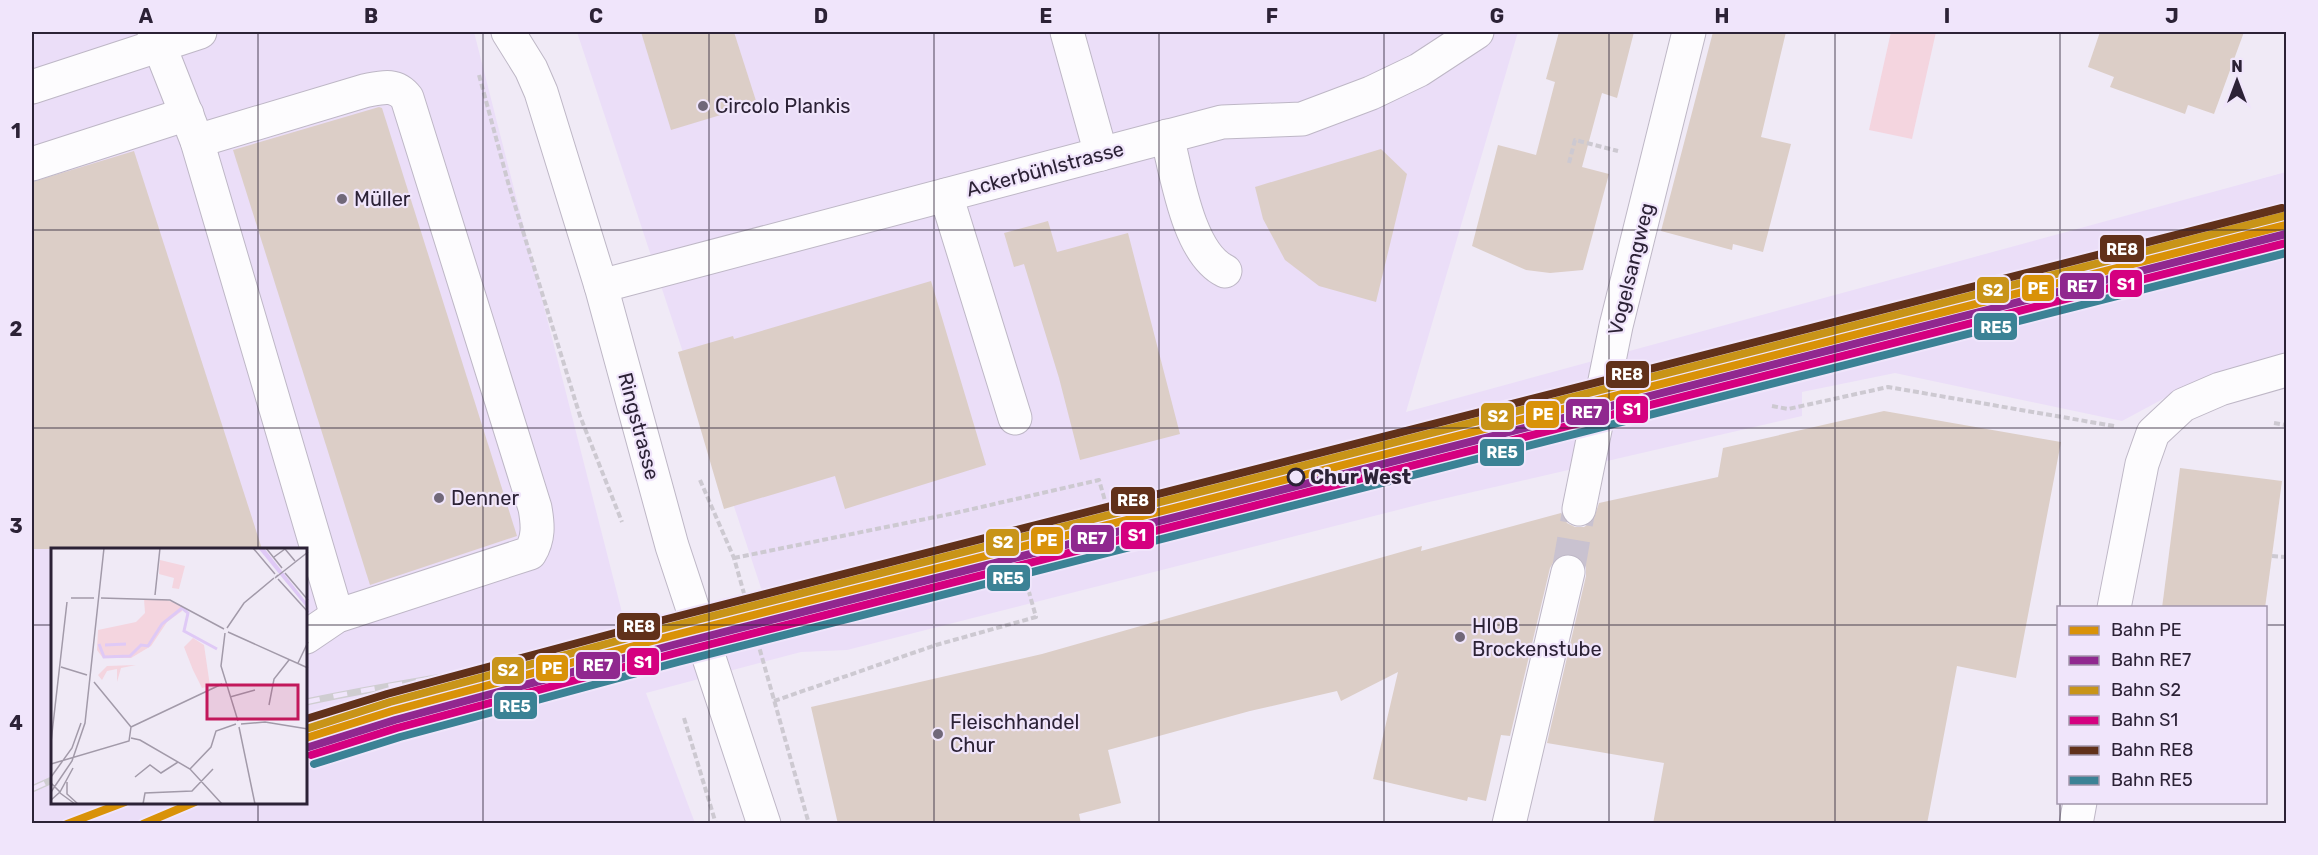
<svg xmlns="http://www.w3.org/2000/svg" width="2318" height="855" font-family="Rubik,sans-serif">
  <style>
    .built { fill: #ebdef8; fill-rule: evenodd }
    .green { fill: #f4d5df }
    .building { fill: #dccec7 }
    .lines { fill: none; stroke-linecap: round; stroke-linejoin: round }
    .minor-tunnel { stroke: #c9c2d0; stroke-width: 33; stroke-dasharray: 33 16; stroke-linecap: butt }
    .minor-casing { stroke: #beb7c6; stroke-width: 35 }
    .major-casing { stroke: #beb7c6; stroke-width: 35 }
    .path { stroke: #cdc9d1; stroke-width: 4; stroke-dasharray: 6 3; stroke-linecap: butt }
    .minor { stroke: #fdfcfe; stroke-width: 33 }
    .major { stroke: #fdfcfe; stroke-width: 33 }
    .rail-casing { stroke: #cfcdd1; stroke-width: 7 }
    .rail { stroke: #f0e5fb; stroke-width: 4.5; stroke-dasharray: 14; stroke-linecap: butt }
    .rail-1-casing { stroke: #f0e5fb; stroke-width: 12 }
    .rail-2-casing { stroke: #f0e5fb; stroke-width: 12 }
    .rail-3-casing { stroke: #f0e5fb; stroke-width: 12 }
    .rail-4-casing { stroke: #f0e5fb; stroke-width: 12 }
    .rail-5-casing { stroke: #f0e5fb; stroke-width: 12 }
    .rail-6-casing { stroke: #f0e5fb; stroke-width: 12 }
    .rail-1 { stroke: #d99208; stroke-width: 8 }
    .rail-2 { stroke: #90288f; stroke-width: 8 }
    .rail-3 { stroke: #c89418; stroke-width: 8 }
    .rail-4 { stroke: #d50080; stroke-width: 8 }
    .rail-5 { stroke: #61311a; stroke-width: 8 }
    .rail-6 { stroke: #3b8295; stroke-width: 8 }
    .grid { fill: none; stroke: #2c2236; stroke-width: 1.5; stroke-opacity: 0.55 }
    .poi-dot { fill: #716879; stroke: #f0e5fb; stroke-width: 2 }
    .stop-dot { fill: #f0e5fb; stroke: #2c2236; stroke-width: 3 }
    .labels { text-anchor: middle; stroke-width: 4.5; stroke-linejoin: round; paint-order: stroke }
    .poi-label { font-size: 20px; fill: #2c2236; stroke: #f0e5fb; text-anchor: start }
    .street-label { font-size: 20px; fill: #2c2236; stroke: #f0e5fb }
    .stop-label { font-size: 20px; font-weight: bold; fill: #2c2236; stroke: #f0e5fb; text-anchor: start }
    .inset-river { fill: none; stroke: #dfc9f6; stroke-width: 3 }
    .inset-road { fill: none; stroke: #a29aa9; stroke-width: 1.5 }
    .view { fill: #c2185b; fill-opacity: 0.15; stroke: #c2185b; stroke-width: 3 }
    .inset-edge { fill: none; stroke: #2c2236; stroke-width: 3 }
    .line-badge { stroke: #f0e5fb; stroke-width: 2 }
    .badge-label { font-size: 16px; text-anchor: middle; font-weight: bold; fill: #fff }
    .neatline { fill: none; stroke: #2c2236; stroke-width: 2 }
    .grid-label { font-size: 20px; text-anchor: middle; font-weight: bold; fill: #2c2236 }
  </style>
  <rect width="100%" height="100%" fill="#f0eaf6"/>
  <!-- built -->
  <path class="built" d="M47 32H474L628 636 764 597 577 32H1518L1406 412 2286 172V355L2189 385 2122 421 1895 373 1802 392V416L1425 503 847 650 801 652 646 693 695 823 32 824V35ZM52 549H306V802H52Z"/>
  <!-- green -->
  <polygon class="green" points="1891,32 1936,32 1912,139 1869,130"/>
  <!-- building -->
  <g class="building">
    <polygon points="641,32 734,32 757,104 671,130"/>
    <polygon points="1559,32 1634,32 1617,98 1602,93 1582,167 1609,174 1583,270 1550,273 1526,270 1472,246 1498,145 1536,155 1555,82 1546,79"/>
    <polygon points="1713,32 1786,32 1761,137 1791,144 1763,252 1733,244 1732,250 1661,231"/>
    <polygon points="2100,32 2244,32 2214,114 2188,105 2185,114 2110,87 2114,77 2088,67"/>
    <polygon points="379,107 382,108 517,536 370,585 233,150"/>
    <polygon points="1381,149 1407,174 1376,302 1319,286 1285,260 1263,219 1255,187"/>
    <polygon points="134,151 262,549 32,549 32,182"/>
    <polygon points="1048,221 1057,252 1128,233 1180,434 1080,460 1059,378 1024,264 1014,267 1004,233"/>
    <polygon points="931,281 986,465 845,509 835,476 724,509 678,352 733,336 734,339"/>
    <polygon points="1884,411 2061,442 2016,678 1957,666 1927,824 1653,824 1664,763 1547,743 1586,576 1586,567 1581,559 1572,554 1563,554 1555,559 1550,568 1510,736 1501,735 1486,801 1468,797 1467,801 1373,779 1398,672 1341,701 1337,691 1250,711 1108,750 1121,803 1079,814 1081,824 838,824 811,707 1042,654 1422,546 1421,551 1561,513 1567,523 1575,527 1584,527 1593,521 1599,503 1718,477 1723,448"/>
    <polygon points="2180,468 2282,481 2265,608 2162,608"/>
  </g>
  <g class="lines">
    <!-- minor-tunnel -->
    <polyline class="minor-tunnel" points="1568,572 1579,509"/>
    <!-- minor casing -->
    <g class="minor-casing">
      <g id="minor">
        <polyline points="154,32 197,141 337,616"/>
        <polyline points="1067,32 1101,154"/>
        <polyline points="32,87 200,32"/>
        <path d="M1167 136C1177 175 1188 253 1225 271"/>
        <path d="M197 141 364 91C380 88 395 82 407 98L535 508C538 525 539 538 530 553L337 616 306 637"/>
        <polyline points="32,164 187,114"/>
        <polyline points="946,195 1015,418"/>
        <polyline points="601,286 1222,122 1302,119 1371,93 1419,70 1477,32"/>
        <polyline points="1579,509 1616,326 1689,32"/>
        <polyline points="2114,608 2142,464 2153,433 2183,405 2220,389 2286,370"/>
        <polyline points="1509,824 1568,572"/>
        <polyline points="2076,824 2080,802"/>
      </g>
    </g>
    <!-- major casing -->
    <g class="major-casing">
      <polyline id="major" points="508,32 531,69 541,92 601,286 672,546 764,824"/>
    </g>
    <!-- path -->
    <g class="path">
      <polyline points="479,75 509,186 580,416 622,522"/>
      <polyline points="1569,163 1575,140 1618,151"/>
      <polyline points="1772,406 1788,409 1888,387 2114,426"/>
      <polyline points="2274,423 2286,425"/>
      <polyline points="700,480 734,558 809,824"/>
      <polyline points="2272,556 2286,557"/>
      <polyline points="734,558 955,513 1099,480 1106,504"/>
      <polyline points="774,701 936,645 1036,617 1029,592"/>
      <polyline points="684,718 716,824"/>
    </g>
    <!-- minor -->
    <use href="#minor" class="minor"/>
    <!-- major -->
    <use href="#major" class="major"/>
    <!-- rail casing -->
    <g class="rail-casing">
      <g id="rail">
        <path d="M306 702C427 676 550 663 671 636"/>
        <polyline points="32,789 52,780"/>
      </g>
    </g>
    <!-- rail -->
    <use href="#rail" class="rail"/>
    <!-- rail-1 casing -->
    <g class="rail-1-casing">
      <g id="rail-1">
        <polyline points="306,738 392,711 671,636 2286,225"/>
        <polyline points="67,824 125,802"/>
        <polyline points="143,824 195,802"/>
      </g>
    </g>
    <!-- rail-2 casing -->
    <g class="rail-2-casing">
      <polyline id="rail-2" points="309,747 395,720 673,645 2286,234"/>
    </g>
    <!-- rail-3 casing -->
    <g class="rail-3-casing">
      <polyline id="rail-3" points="306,729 390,702 669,627 2284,216"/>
    </g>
    <!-- rail-4 casing -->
    <g class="rail-4-casing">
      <polyline id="rail-4" points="311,755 397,728 676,653 2286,243"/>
    </g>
    <!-- rail-5 casing -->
    <g class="rail-5-casing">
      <polyline id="rail-5" points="306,719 387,694 667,619 2282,208"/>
    </g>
    <!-- rail-6 casing -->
    <g class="rail-6-casing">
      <polyline id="rail-6" points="314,764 400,737 678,662 2286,253"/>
    </g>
    <!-- rail-1 -->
    <use href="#rail-1" class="rail-1"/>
    <!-- rail-2 -->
    <use href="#rail-2" class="rail-2"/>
    <!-- rail-3 -->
    <use href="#rail-3" class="rail-3"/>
    <!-- rail-4 -->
    <use href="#rail-4" class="rail-4"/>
    <!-- rail-5 -->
    <use href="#rail-5" class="rail-5"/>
    <!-- rail-6 -->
    <use href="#rail-6" class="rail-6"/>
  </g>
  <!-- grid -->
  <path class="grid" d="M258 32V549M483 32V824M709 32V824M934 32V824M1159 32V824M1384 32V824M1609 32V824M1835 32V824M2060 32V608M32 230H2286M32 428H2286M32 625H52M306 625H2058M2266 625H2286M258 802V824M2060 802V824"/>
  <!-- markers -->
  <g class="poi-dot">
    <circle cx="703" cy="106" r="6"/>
    <circle cx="342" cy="199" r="6"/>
    <circle cx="439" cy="498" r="6"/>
    <circle cx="1460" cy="637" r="6"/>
    <circle cx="938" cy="734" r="6"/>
  </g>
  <circle class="stop-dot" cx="1296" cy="477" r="8"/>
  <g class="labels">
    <!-- poi labels -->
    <g class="poi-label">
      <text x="715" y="113">Circolo Plankis</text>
      <text x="354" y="206">Müller</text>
      <text x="451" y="505">Denner</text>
      <text x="1472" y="633">HIOB<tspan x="1472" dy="23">Brockenstube</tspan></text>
      <text x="950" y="729">Fleischhandel<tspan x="950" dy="23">Chur</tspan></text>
    </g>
    <!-- street labels -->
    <g class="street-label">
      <text transform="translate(1045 169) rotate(-15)" y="7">Ackerbühlstrasse</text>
      <text transform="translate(1631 269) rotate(-76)" y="7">Vogelsangweg</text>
      <text transform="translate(639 426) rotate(75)" y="7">Ringstrasse</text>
    </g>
    <!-- stop labels -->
    <g class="stop-label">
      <text x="1310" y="484">Chur West</text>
    </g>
  </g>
  <!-- overview -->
  <g transform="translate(51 548)">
    <rect width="256" height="256" fill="#f0eaf6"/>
    <path d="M109 12 134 18 128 41 121 40 123 30 108 26ZM93 51H113L132 58 131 63 116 74 100 98 80 110H52L46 102 47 82 85 74 94 65ZM142 90 153 97 159 138 151 140 142 122 133 99ZM85 117 70 120 66 134V121L56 123 51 132 47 127 56 118Z" fill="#f4d5df"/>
    <path d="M207 0H213L256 55V60Z" fill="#dfc9f6"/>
    <path class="inset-river" d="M48 96 53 109 79 108 90 97 97 98 111 76 131 60 137 65 133 83 166 101M54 97 75 96"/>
    <path class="inset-road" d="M202 0 224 26M215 0 231 20M223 9 234 1 244 13M234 25 257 52M227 27 224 30 257 4M227 31 257 64M104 47 109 0M20 50H43M50 50 119 52 173 81M176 80 193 55 223 30M177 84 257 120M174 85 170 118 187 173M247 115 257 94M10 119 36 127M43 134 80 179M179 149 204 142M218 157 223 131 238 112M190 176 214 174 257 181M80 179 171 136M188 179 204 256M80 190 89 192 139 221 171 256M0 194 16 54M0 216 78 193 80 179M139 221 160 199 165 183 185 176M0 229 21 200 30 175M84 229 99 217 110 225 127 214M16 234V246L27 256M0 235 9 244 0 252M0 244 21 213 34 175 53 0M9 244 22 220M9 245 24 256M0 256H23M92 256 94 245 141 243 162 221"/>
    <path class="view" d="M156 137H247V171H156Z"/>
    <rect width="256" height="256" class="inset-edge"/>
  </g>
  <g class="line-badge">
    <rect x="2099" y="234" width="46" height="29" rx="6" fill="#61311a"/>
    <rect x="2109" y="269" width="34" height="29" rx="6" fill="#d50080"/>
    <rect x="2059" y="272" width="46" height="28" rx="6" fill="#90288f"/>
    <rect x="2021" y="274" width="34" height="28" rx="6" fill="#d99208"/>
    <rect x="1976" y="276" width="34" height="28" rx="6" fill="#c89418"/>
    <rect x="1973" y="312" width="45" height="29" rx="6" fill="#3b8295"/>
    <rect x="1605" y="360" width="45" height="29" rx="6" fill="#61311a"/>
    <rect x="1615" y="395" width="34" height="29" rx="6" fill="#d50080"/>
    <rect x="1565" y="398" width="45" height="28" rx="6" fill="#90288f"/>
    <rect x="1525" y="400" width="35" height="29" rx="6" fill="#d99208"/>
    <rect x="1480" y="402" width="35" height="29" rx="6" fill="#c89418"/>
    <rect x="1479" y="438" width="46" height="29" rx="6" fill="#3b8295"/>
    <rect x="1110" y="486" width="46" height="29" rx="6" fill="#61311a"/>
    <rect x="1120" y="521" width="35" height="29" rx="6" fill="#d50080"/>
    <rect x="1070" y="524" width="45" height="29" rx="6" fill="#90288f"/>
    <rect x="1030" y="526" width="34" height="29" rx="6" fill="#d99208"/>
    <rect x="985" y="528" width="35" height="29" rx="6" fill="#c89418"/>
    <rect x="986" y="564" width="45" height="28" rx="6" fill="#3b8295"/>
    <rect x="616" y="612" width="45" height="29" rx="6" fill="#61311a"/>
    <rect x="626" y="647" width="34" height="29" rx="6" fill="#d50080"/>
    <rect x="575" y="651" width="46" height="29" rx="6" fill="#90288f"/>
    <rect x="535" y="654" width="34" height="28" rx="6" fill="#d99208"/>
    <rect x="491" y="656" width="34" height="29" rx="6" fill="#c89418"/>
    <rect x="493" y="691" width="45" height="29" rx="6" fill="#3b8295"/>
  </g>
  <g class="badge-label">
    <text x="2122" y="255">RE8</text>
    <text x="2126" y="290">S1</text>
    <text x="2082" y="292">RE7</text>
    <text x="2038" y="294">PE</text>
    <text x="1993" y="296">S2</text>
    <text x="1996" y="333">RE5</text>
    <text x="1627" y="380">RE8</text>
    <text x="1632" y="415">S1</text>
    <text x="1587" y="418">RE7</text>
    <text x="1543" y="420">PE</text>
    <text x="1498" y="422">S2</text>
    <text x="1502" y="458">RE5</text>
    <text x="1133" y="506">RE8</text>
    <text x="1137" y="541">S1</text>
    <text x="1092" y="544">RE7</text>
    <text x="1047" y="546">PE</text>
    <text x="1003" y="548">S2</text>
    <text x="1008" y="584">RE5</text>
    <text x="639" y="632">RE8</text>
    <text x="643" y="668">S1</text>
    <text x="598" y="671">RE7</text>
    <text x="552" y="674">PE</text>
    <text x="508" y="676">S2</text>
    <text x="515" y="712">RE5</text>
  </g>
  <!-- border -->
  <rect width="2318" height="855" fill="none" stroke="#f0e5fb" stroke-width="66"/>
  <!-- legend -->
  <rect x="2057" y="606" width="210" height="198" fill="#f0e5fb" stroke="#a297ac" stroke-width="1.5"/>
  <rect x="2069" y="626" width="30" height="9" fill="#d99208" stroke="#a297ac" stroke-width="1.5"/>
  <text x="2111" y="636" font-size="18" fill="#2c2236">Bahn PE</text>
  <rect x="2069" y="656" width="30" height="9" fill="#90288f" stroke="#a297ac" stroke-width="1.5"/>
  <text x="2111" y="666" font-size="18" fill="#2c2236">Bahn RE7</text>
  <rect x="2069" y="686" width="30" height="9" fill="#c89418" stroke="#a297ac" stroke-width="1.5"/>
  <text x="2111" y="696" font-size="18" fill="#2c2236">Bahn S2</text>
  <rect x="2069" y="716" width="30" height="9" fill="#d50080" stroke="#a297ac" stroke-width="1.5"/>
  <text x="2111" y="726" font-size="18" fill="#2c2236">Bahn S1</text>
  <rect x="2069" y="746" width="30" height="9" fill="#61311a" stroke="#a297ac" stroke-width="1.5"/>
  <text x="2111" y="756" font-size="18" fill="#2c2236">Bahn RE8</text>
  <rect x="2069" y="776" width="30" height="9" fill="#3b8295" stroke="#a297ac" stroke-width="1.5"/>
  <text x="2111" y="786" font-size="18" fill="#2c2236">Bahn RE5</text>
  <!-- north arrow -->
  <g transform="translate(2237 81)" stroke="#f0e5fb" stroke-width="4.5" paint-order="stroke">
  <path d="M0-4.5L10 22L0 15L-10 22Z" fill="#2c2236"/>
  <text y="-9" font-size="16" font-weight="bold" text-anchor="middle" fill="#2c2236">N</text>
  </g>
  <rect x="33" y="33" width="2252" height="789" class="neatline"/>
  <g class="grid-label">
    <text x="146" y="23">A</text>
    <text x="371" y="23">B</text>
    <text x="596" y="23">C</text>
    <text x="821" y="23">D</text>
    <text x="1046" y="23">E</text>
    <text x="1272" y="23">F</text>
    <text x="1497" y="23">G</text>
    <text x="1722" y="23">H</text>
    <text x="1947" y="23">I</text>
    <text x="2172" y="23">J</text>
    <text x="16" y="138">1</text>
    <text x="16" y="336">2</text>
    <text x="16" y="533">3</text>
    <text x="16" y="730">4</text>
  </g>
</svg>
